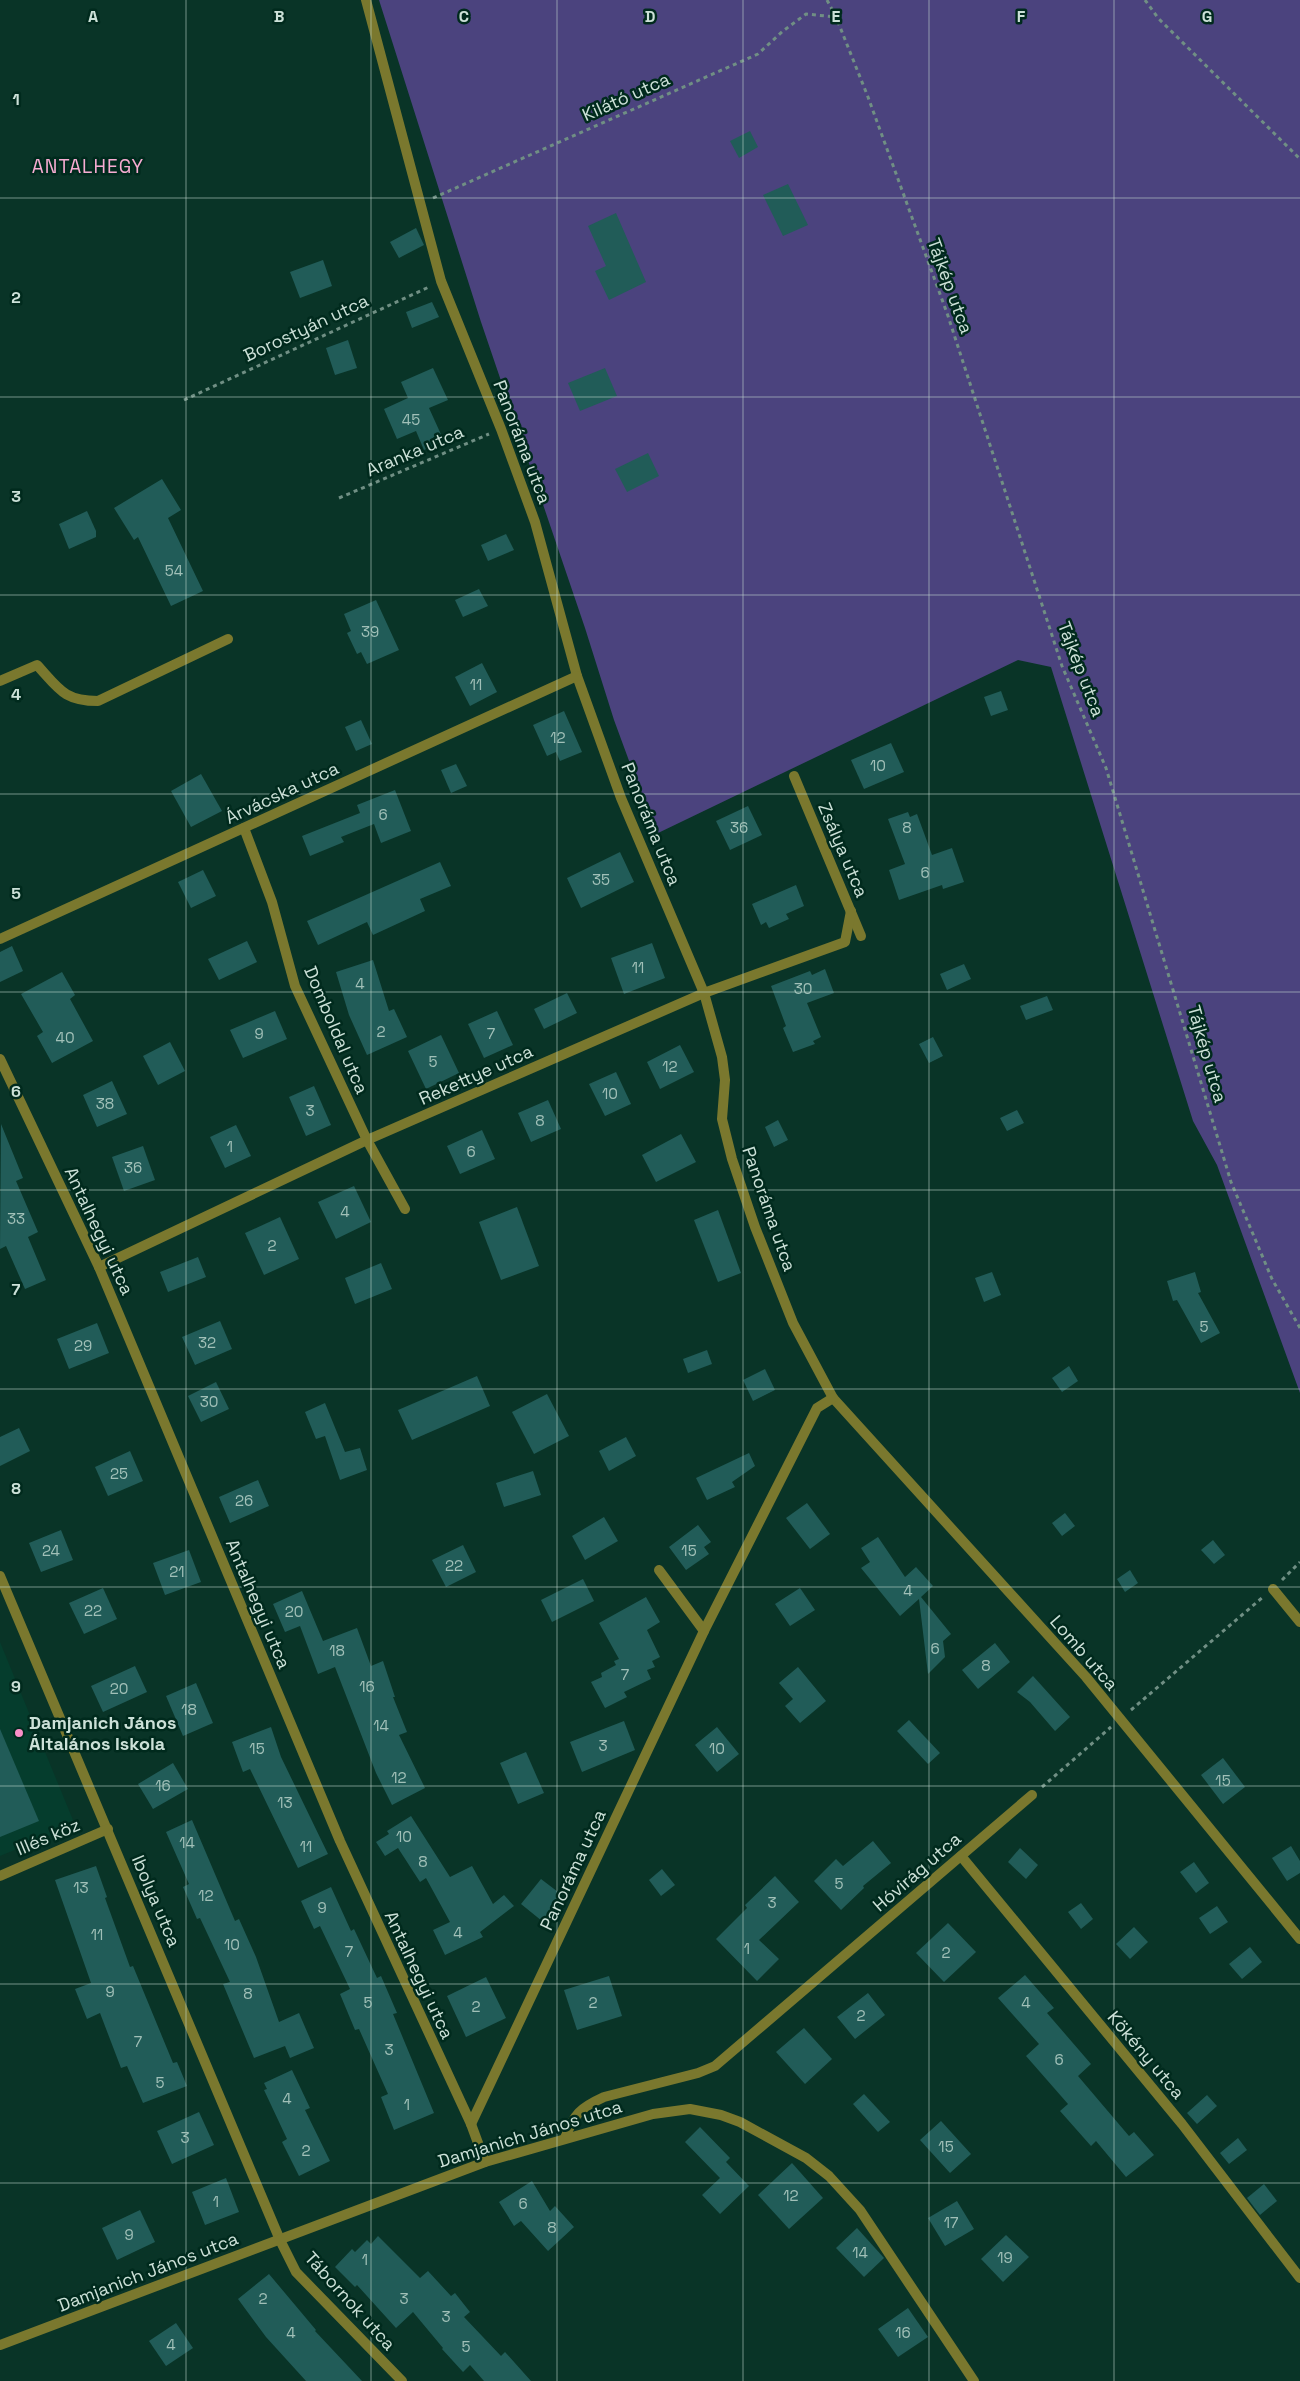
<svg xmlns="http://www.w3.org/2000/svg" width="1300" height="2381" font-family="'Space Grotesk',sans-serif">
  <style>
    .built { fill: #053d2d }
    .green { fill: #4b437e }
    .building { fill: #215c58 }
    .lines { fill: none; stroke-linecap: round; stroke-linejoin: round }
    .path { stroke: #708f84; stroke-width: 3; stroke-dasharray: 4 4; stroke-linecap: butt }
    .service { stroke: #7a782e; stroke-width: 10 }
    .minor { stroke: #7a782e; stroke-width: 10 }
    .grid { fill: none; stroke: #cce1d8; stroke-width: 1; stroke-opacity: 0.55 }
    .poi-dot { fill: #fa8fc8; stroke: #002a1d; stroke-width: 2 }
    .labels { text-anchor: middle; stroke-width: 5; stroke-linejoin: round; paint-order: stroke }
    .number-label { font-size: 15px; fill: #a1c0b8 }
    .street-label { font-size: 18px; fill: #cce1d8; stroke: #002a1d }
    .poi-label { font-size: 18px; font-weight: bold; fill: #cce1d8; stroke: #002a1d; text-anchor: start }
    .neighbourhood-label { font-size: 19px; letter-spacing: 1px; fill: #f7acd2; stroke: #002a1d }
    .grid-label { font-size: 16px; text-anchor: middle; font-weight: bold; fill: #cce1d8; stroke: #002a1d; stroke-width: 5; stroke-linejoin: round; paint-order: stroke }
  </style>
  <rect width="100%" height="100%" fill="#093427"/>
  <!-- built -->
  <polygon class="built" points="0,1642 75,1825 0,1856"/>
  <!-- green -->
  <polygon class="green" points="379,0 1300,0 1300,1393 1217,1165 1193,1121 1051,667 1018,660 656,834 614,720 585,628 481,322"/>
  <!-- building -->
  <g class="building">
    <polygon points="750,131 758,147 739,158 730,141"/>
    <polygon points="788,184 808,225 783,236 763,195"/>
    <polygon points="616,213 646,282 609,300 595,271 606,266 588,226"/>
    <polygon points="416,228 424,245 399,258 390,242"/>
    <polygon points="323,260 332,286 300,298 290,272"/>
    <polygon points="432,302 439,317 412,328 406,312"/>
    <polygon points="348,340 357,368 335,375 326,348"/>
    <polygon points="433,368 448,400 429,408 444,441 424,450 416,431 397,439 384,409 408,398 401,382"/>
    <polygon points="605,368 617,396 580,411 568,383"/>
    <polygon points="648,453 659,476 627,492 615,469"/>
    <polygon points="162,479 181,510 168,518 203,591 171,606 138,537 134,540 114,508"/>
    <polygon points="87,511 96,531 96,537 69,549 59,524"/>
    <polygon points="506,534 514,550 488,561 481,545"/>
    <polygon points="479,589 488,606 463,617 455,600"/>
    <polygon points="376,600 399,650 367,664 361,652 357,654 347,633 351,631 344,614"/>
    <polygon points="482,663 497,692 470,706 455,677"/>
    <polygon points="1001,691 1008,710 991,716 984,697"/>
    <polygon points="564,711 582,752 560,761 556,752 547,756 533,725"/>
    <polygon points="361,720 372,744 356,751 345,727"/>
    <polygon points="891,743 904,772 864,789 851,760"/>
    <polygon points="456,764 467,786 451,793 441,770"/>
    <polygon points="201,774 222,811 191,827 171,791"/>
    <polygon points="395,790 411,831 381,843 374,824 341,837 344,842 310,856 302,836 360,813 357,805"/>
    <polygon points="748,806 762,835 730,850 716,821"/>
    <polygon points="908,812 910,817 917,814 932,855 952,848 964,882 943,889 942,885 899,900 889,870 905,864 888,819"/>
    <polygon points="620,852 634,882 581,908 567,878"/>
    <polygon points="440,862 451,886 420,899 425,911 373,935 367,922 318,945 307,921"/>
    <polygon points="203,870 216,896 191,908 178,882"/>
    <polygon points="796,885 804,906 786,914 789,919 769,928 766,922 761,925 752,904"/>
    <polygon points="247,941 257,962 219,980 208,959"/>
    <polygon points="652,943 665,978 624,994 611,958"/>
    <polygon points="12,946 23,971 0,982 0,952"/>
    <polygon points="373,960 389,1011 394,1009 407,1037 367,1055 349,1015 336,972"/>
    <polygon points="964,964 971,979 947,990 940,974"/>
    <polygon points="825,969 834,993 807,1003 821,1037 813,1041 815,1044 793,1052 783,1028 786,1026 771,986 810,971 812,975"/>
    <polygon points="62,972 75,995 70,999 93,1041 52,1063 37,1036 43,1032 21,994"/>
    <polygon points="567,993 577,1013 544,1029 534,1009"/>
    <polygon points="1047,996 1053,1010 1026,1020 1020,1006"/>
    <polygon points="275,1011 287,1039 243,1058 230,1030"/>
    <polygon points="497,1011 513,1045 484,1058 468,1024"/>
    <polygon points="441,1035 459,1073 426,1089 408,1051"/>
    <polygon points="933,1037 943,1056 929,1063 919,1044"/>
    <polygon points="170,1042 185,1071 158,1085 143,1056"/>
    <polygon points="680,1045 694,1072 660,1089 647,1062"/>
    <polygon points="616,1072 631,1104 605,1116 589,1084"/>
    <polygon points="112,1081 127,1114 97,1127 83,1095"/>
    <polygon points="314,1086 331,1125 306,1136 289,1097"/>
    <polygon points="548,1100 561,1129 531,1142 518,1113"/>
    <polygon points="1017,1110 1024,1123 1007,1131 1000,1118"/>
    <polygon points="778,1120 788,1140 774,1147 765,1127"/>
    <polygon points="1,1124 23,1178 16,1181 38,1232 28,1237 46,1280 25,1289 6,1246 0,1249"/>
    <polygon points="236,1125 251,1156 225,1168 210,1137"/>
    <polygon points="482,1130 495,1159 460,1174 447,1146"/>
    <polygon points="681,1134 696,1162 656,1182 642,1155"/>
    <polygon points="143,1146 155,1180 124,1191 112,1157"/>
    <polygon points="354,1186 371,1222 336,1239 318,1202"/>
    <polygon points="517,1207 539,1266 501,1280 479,1222"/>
    <polygon points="718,1210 741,1273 718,1282 694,1220"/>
    <polygon points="280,1217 299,1259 264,1275 245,1233"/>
    <polygon points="198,1257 206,1277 168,1292 160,1272"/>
    <polygon points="381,1263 392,1289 355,1304 345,1278"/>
    <polygon points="992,1272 1001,1295 984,1302 975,1278"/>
    <polygon points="1195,1272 1201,1292 1198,1293 1220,1333 1201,1343 1177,1300 1173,1301 1167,1281"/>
    <polygon points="220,1321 232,1349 195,1365 182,1337"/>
    <polygon points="97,1323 109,1353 69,1369 57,1339"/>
    <polygon points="707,1350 712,1364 688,1373 683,1359"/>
    <polygon points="1069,1366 1078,1381 1062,1392 1052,1378"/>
    <polygon points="765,1369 775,1390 753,1401 743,1380"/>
    <polygon points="477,1376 490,1406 412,1440 398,1410"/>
    <polygon points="216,1382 229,1409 201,1422 188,1396"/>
    <polygon points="547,1394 569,1436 534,1454 512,1412"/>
    <polygon points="325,1403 345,1452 360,1448 367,1470 340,1480 325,1436 316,1439 305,1412"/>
    <polygon points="19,1428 30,1451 0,1466 0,1437"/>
    <polygon points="626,1437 636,1456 609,1471 599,1451"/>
    <polygon points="130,1451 143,1481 108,1496 95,1467"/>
    <polygon points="749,1453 755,1466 732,1482 735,1487 707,1500 696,1478"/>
    <polygon points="533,1471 541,1495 504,1507 496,1483"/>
    <polygon points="258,1480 269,1506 230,1523 219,1497"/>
    <polygon points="807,1503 830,1534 810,1549 786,1518"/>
    <polygon points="1065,1513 1075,1526 1062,1536 1052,1523"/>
    <polygon points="604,1517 618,1541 585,1560 572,1536"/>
    <polygon points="698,1525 711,1542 704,1547 709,1554 686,1570 669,1547"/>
    <polygon points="61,1530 73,1560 41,1572 29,1543"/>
    <polygon points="878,1537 905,1577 916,1567 933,1586 921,1597 951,1634 943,1641 945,1657 928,1674 919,1599 900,1616 861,1568 870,1562 861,1548"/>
    <polygon points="1213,1540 1225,1555 1214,1564 1201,1550"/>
    <polygon points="463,1545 476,1572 446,1587 432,1560"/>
    <polygon points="189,1550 201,1582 165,1595 153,1563"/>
    <polygon points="1130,1570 1138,1583 1125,1592 1117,1579"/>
    <polygon points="583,1579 594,1601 552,1622 541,1600"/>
    <polygon points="103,1588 117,1619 84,1634 69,1603"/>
    <polygon points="800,1588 815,1610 790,1626 775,1604"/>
    <polygon points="302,1591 323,1641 357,1628 371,1666 383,1661 395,1697 393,1697 407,1732 399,1735 425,1788 392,1805 376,1773 335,1667 318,1674 300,1626 285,1632 273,1604"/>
    <polygon points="646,1597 660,1622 647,1630 660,1657 652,1661 655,1667 647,1670 651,1679 624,1692 627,1697 605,1708 591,1682 602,1677 601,1673 616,1665 614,1661 619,1659 599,1623"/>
    <polygon points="995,1643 1010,1662 978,1689 962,1670"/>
    <polygon points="135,1666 147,1692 103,1712 91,1686"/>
    <polygon points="798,1667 826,1701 800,1723 785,1706 793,1699 779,1683"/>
    <polygon points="1033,1676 1070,1717 1055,1731 1030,1702 1017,1692"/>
    <polygon points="196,1683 213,1723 183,1736 166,1696"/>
    <polygon points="909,1720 940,1753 928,1764 897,1731"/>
    <polygon points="624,1721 635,1750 582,1772 570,1742"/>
    <polygon points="271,1727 281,1757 328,1854 298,1868 250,1769 243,1772 232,1742"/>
    <polygon points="717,1727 739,1754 717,1772 695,1745"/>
    <polygon points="0,1729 39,1821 0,1837"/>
    <polygon points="526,1752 544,1793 518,1804 500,1763"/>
    <polygon points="1223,1758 1245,1787 1223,1804 1201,1775"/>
    <polygon points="173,1763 188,1789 153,1809 138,1784"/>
    <polygon points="411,1816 450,1877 472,1866 493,1904 504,1895 514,1906 480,1932 483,1937 445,1955 433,1930 450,1922 426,1878 420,1882 398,1848 385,1856 376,1842 389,1834 387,1831"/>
    <polygon points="192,1820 235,1921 239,1919 256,1957 279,2022 299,2013 314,2048 290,2058 285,2046 254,2058 223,1984 230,1982 200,1918 197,1919 183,1887 189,1884 166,1832"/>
    <polygon points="873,1841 891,1863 863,1886 864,1888 841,1910 814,1881 836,1859 843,1866"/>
    <polygon points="1291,1846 1300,1861 1300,1873 1287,1881 1272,1858"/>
    <polygon points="1020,1848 1038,1865 1026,1879 1008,1862"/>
    <polygon points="1194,1862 1209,1883 1196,1893 1180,1872"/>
    <polygon points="96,1866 107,1897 105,1898 130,1967 133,1966 173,2063 177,2062 187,2086 143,2103 127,2066 121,2068 100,2013 87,2019 75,1989 91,1983 55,1880"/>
    <polygon points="662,1869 675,1885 661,1896 649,1880"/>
    <polygon points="775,1876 799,1902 759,1940 779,1959 757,1981 716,1939 747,1908 745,1905"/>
    <polygon points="541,1879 562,1895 542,1921 521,1904"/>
    <polygon points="331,1887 351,1931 354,1929 377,1978 381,1976 397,2013 393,2014 434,2113 394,2130 381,2097 388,2094 359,2029 355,2030 340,1994 350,1989 320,1926 314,1929 301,1901"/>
    <polygon points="1081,1903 1093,1919 1081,1929 1068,1912"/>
    <polygon points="1217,1906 1228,1922 1210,1934 1199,1918"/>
    <polygon points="948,1923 976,1952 944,1982 916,1953"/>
    <polygon points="1134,1927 1148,1942 1130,1959 1116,1944"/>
    <polygon points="1250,1947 1262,1962 1242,1979 1229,1964"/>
    <polygon points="1025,1975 1054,2008 1047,2013 1091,2064 1078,2076 1129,2136 1134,2132 1154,2155 1126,2177 1096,2141 1091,2146 1060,2111 1068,2104 1026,2056 1039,2044 998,1998"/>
    <polygon points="609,1976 622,2016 577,2030 564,1990"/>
    <polygon points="486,1977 506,2018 466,2037 447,1996"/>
    <polygon points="868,1993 885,2015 855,2039 837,2017"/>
    <polygon points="804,2028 832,2059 805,2084 776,2052"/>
    <polygon points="292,2070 310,2108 305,2110 330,2161 299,2176 282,2142 287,2139 264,2090 267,2089 264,2083"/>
    <polygon points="864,2094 890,2122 878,2132 853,2104"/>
    <polygon points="1207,2095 1217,2106 1197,2124 1187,2113"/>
    <polygon points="199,2112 214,2145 172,2164 157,2131"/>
    <polygon points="941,2121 971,2154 950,2173 920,2140"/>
    <polygon points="700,2127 730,2158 726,2162 749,2186 720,2214 702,2195 720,2178 685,2142"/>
    <polygon points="1238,2138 1247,2150 1229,2164 1220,2153"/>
    <polygon points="792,2163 823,2198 789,2229 758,2195"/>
    <polygon points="226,2178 239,2212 205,2225 192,2192"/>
    <polygon points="532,2181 550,2211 555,2206 574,2227 548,2251 521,2221 514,2226 499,2202"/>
    <polygon points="1264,2184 1277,2201 1260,2215 1247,2198"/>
    <polygon points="957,2201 974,2229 945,2246 928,2218"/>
    <polygon points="140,2210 155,2242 117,2260 102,2228"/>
    <polygon points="857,2228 884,2258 864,2277 836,2248"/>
    <polygon points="1006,2235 1029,2257 1003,2282 981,2259"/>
    <polygon points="378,2236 420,2278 428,2271 451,2296 455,2293 470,2312 464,2317 501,2356 505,2352 531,2381 484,2381 470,2365 463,2372 442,2349 443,2348 413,2312 396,2328 357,2285 355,2287 335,2267 352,2249 355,2252 367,2240 371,2244"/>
    <polygon points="269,2274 316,2330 315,2331 362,2381 306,2381 266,2337 238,2299"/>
    <polygon points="908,2308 928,2337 898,2357 878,2329"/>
    <polygon points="176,2323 193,2348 166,2366 149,2341"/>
  </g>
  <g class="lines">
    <!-- path -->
    <g class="path">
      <polyline points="827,0 836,17 868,97 948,316 1062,666 1106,768 1231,1182 1272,1279 1300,1328"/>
      <polyline points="1145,0 1158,18 1300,159"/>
      <polyline points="433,198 758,54 783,31 806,14 836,17"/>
      <polyline points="184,400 429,287"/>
      <polyline points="339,498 489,434"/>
      <polyline points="1282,1580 1300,1562"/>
      <polyline points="1131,1710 1263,1597"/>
      <polyline points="1042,1787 1111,1727"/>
    </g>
    <!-- service -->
    <path class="service" d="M0 681 37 665C59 689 64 701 98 701L228 639"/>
    <!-- minor -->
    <g class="minor">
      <polyline points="366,0 441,281 501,429 535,522 577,676 621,798 704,993 722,1057 725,1080 722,1119 732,1159 755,1227 793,1323 833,1398 1086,1677 1300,1939"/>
      <polyline points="794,776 861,936"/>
      <polyline points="244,828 272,902 295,986 367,1140 405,1209"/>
      <polyline points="0,939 577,676"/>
      <polyline points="0,1059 99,1267 340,1841 471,2124 485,2162"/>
      <polyline points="99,1267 367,1140 704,993 845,942 851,911"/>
      <polyline points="659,1570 704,1631"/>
      <polyline points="0,1576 280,2240 296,2272 402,2381"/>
      <polyline points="1273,1589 1300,1622"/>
      <polyline points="961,1856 1182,2124 1300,2278"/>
      <polyline points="0,1876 108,1829"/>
      <polyline points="471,2124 704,1631 817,1408 833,1398"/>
      <path d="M565 2138C574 2114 580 2108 604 2097L698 2073 715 2066 1032 1795"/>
      <polyline points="0,2345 485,2162 653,2114 690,2109 721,2115 740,2122 806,2158 829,2176 860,2210 974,2381"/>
    </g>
  </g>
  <!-- grid -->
  <path class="grid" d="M186 0V2381M371 0V2381M557 0V2381M743 0V2381M929 0V2381M1114 0V2381M0 198H1300M0 397H1300M0 595H1300M0 794H1300M0 992H1300M0 1190H1300M0 1389H1300M0 1587H1300M0 1786H1300M0 1984H1300M0 2183H1300"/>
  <!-- markers -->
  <circle class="poi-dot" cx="19" cy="1733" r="5"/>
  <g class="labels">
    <!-- number labels -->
    <g class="number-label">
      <text x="411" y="425">45</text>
      <text x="174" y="576">54</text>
      <text x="370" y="637">39</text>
      <text x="476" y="690">11</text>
      <text x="558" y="743">12</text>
      <text x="878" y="771">10</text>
      <text x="383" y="820">6</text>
      <text x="739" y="833">36</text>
      <text x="907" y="833">8</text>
      <text x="925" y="878">6</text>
      <text x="601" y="885">35</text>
      <text x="638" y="973">11</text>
      <text x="360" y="989">4</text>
      <text x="803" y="994">30</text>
      <text x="381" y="1037">2</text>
      <text x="259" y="1039">9</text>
      <text x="491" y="1039">7</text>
      <text x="65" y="1043">40</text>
      <text x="433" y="1067">5</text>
      <text x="670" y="1072">12</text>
      <text x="610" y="1099">10</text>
      <text x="105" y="1109">38</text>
      <text x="310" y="1116">3</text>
      <text x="540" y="1126">8</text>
      <text x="230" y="1152">1</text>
      <text x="471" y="1157">6</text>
      <text x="133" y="1173">36</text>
      <text x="345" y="1217">4</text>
      <text x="16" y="1224">33</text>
      <text x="272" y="1251">2</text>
      <text x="1204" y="1332">5</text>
      <text x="207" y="1348">32</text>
      <text x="83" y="1351">29</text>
      <text x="209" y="1407">30</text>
      <text x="119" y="1479">25</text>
      <text x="244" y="1506">26</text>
      <text x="51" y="1556">24</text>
      <text x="689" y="1556">15</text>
      <text x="454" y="1571">22</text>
      <text x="177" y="1577">21</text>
      <text x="908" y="1596">4</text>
      <text x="93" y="1616">22</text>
      <text x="294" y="1617">20</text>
      <text x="935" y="1654">6</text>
      <text x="337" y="1656">18</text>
      <text x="986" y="1671">8</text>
      <text x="625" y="1680">7</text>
      <text x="367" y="1692">16</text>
      <text x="119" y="1694">20</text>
      <text x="189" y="1715">18</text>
      <text x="381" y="1731">14</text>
      <text x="603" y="1751">3</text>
      <text x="257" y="1754">15</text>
      <text x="717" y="1754">10</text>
      <text x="399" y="1783">12</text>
      <text x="1223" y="1786">15</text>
      <text x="163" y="1791">16</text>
      <text x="285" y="1808">13</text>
      <text x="404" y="1842">10</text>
      <text x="187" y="1848">14</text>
      <text x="306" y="1852">11</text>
      <text x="423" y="1867">8</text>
      <text x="839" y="1889">5</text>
      <text x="81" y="1893">13</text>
      <text x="206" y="1901">12</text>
      <text x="772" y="1908">3</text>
      <text x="322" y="1913">9</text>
      <text x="458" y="1938">4</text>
      <text x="97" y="1940">11</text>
      <text x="232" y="1950">10</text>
      <text x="747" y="1954">1</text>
      <text x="349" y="1957">7</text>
      <text x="946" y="1958">2</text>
      <text x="110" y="1997">9</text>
      <text x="248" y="1999">8</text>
      <text x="368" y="2008">5</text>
      <text x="593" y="2008">2</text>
      <text x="1026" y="2008">4</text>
      <text x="476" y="2012">2</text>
      <text x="861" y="2021">2</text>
      <text x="138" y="2047">7</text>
      <text x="389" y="2055">3</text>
      <text x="1059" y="2065">6</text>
      <text x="160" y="2088">5</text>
      <text x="287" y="2104">4</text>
      <text x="407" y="2110">1</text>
      <text x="185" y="2143">3</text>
      <text x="946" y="2152">15</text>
      <text x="306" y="2156">2</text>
      <text x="791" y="2201">12</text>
      <text x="216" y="2207">1</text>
      <text x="523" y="2209">6</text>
      <text x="951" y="2228">17</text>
      <text x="552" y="2233">8</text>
      <text x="129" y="2240">9</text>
      <text x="860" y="2258">14</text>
      <text x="1005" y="2263">19</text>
      <text x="365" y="2265">1</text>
      <text x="263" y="2304">2</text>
      <text x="404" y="2304">3</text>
      <text x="446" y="2322">3</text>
      <text x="291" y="2338">4</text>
      <text x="903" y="2338">16</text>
      <text x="171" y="2350">4</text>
      <text x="466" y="2352">5</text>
    </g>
    <!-- street labels -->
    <g class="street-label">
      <text transform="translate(626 97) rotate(-24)" y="6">Kilátó utca</text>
      <text transform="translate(950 286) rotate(70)" y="6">Tájkép utca</text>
      <text transform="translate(306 328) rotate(-25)" y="6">Borostyán utca</text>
      <text transform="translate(522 442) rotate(69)" y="6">Panoráma utca</text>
      <text transform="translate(415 451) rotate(-23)" y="6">Aranka utca</text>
      <text transform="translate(1081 669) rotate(69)" y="6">Tájkép utca</text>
      <text transform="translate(282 793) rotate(-25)" y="6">Árvácska utca</text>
      <text transform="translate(651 824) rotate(68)" y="6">Panoráma utca</text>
      <text transform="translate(843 850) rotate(67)" y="6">Zsálya utca</text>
      <text transform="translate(336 1030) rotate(67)" y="6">Domboldal utca</text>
      <text transform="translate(1207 1054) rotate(74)" y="6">Tájkép utca</text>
      <text transform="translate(476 1075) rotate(-24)" y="6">Rekettye utca</text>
      <text transform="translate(769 1209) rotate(71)" y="6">Panoráma utca</text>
      <text transform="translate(99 1231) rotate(65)" y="6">Antalhegyi utca</text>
      <text transform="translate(258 1604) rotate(67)" y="6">Antalhegyi utca</text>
      <text transform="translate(1084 1653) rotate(49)" y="6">Lomb utca</text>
      <text transform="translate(48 1837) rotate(-23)" y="6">Illés köz</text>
      <text transform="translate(573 1870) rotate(-65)" y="6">Panoráma utca</text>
      <text transform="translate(917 1872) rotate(-41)" y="6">Hóvirág utca</text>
      <text transform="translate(156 1901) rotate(67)" y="6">Ibolya utca</text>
      <text transform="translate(419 1975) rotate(65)" y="6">Antalhegyi utca</text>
      <text transform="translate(1146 2055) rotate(50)" y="6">Kökény utca</text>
      <text transform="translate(530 2134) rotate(-17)" y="6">Damjanich János utca</text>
      <text transform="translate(148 2272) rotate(-21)" y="6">Damjanich János utca</text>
      <text transform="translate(350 2301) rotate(48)" y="6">Tábornok utca</text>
    </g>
    <!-- poi labels -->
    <g class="poi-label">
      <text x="29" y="1729">Damjanich János<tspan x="29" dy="21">Általános Iskola</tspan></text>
    </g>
    <!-- neighbourhood labels -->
    <g class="neighbourhood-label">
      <text x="88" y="173">ANTALHEGY</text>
    </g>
  </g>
  <g class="grid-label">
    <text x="93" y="22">A</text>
    <text x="279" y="22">B</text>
    <text x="464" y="22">C</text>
    <text x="650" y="22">D</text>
    <text x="836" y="22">E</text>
    <text x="1021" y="22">F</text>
    <text x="1207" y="22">G</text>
    <text x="16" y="105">1</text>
    <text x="16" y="303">2</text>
    <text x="16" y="502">3</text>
    <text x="16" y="700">4</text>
    <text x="16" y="899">5</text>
    <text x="16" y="1097">6</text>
    <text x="16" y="1295">7</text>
    <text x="16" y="1494">8</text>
    <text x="16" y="1692">9</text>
  </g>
</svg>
